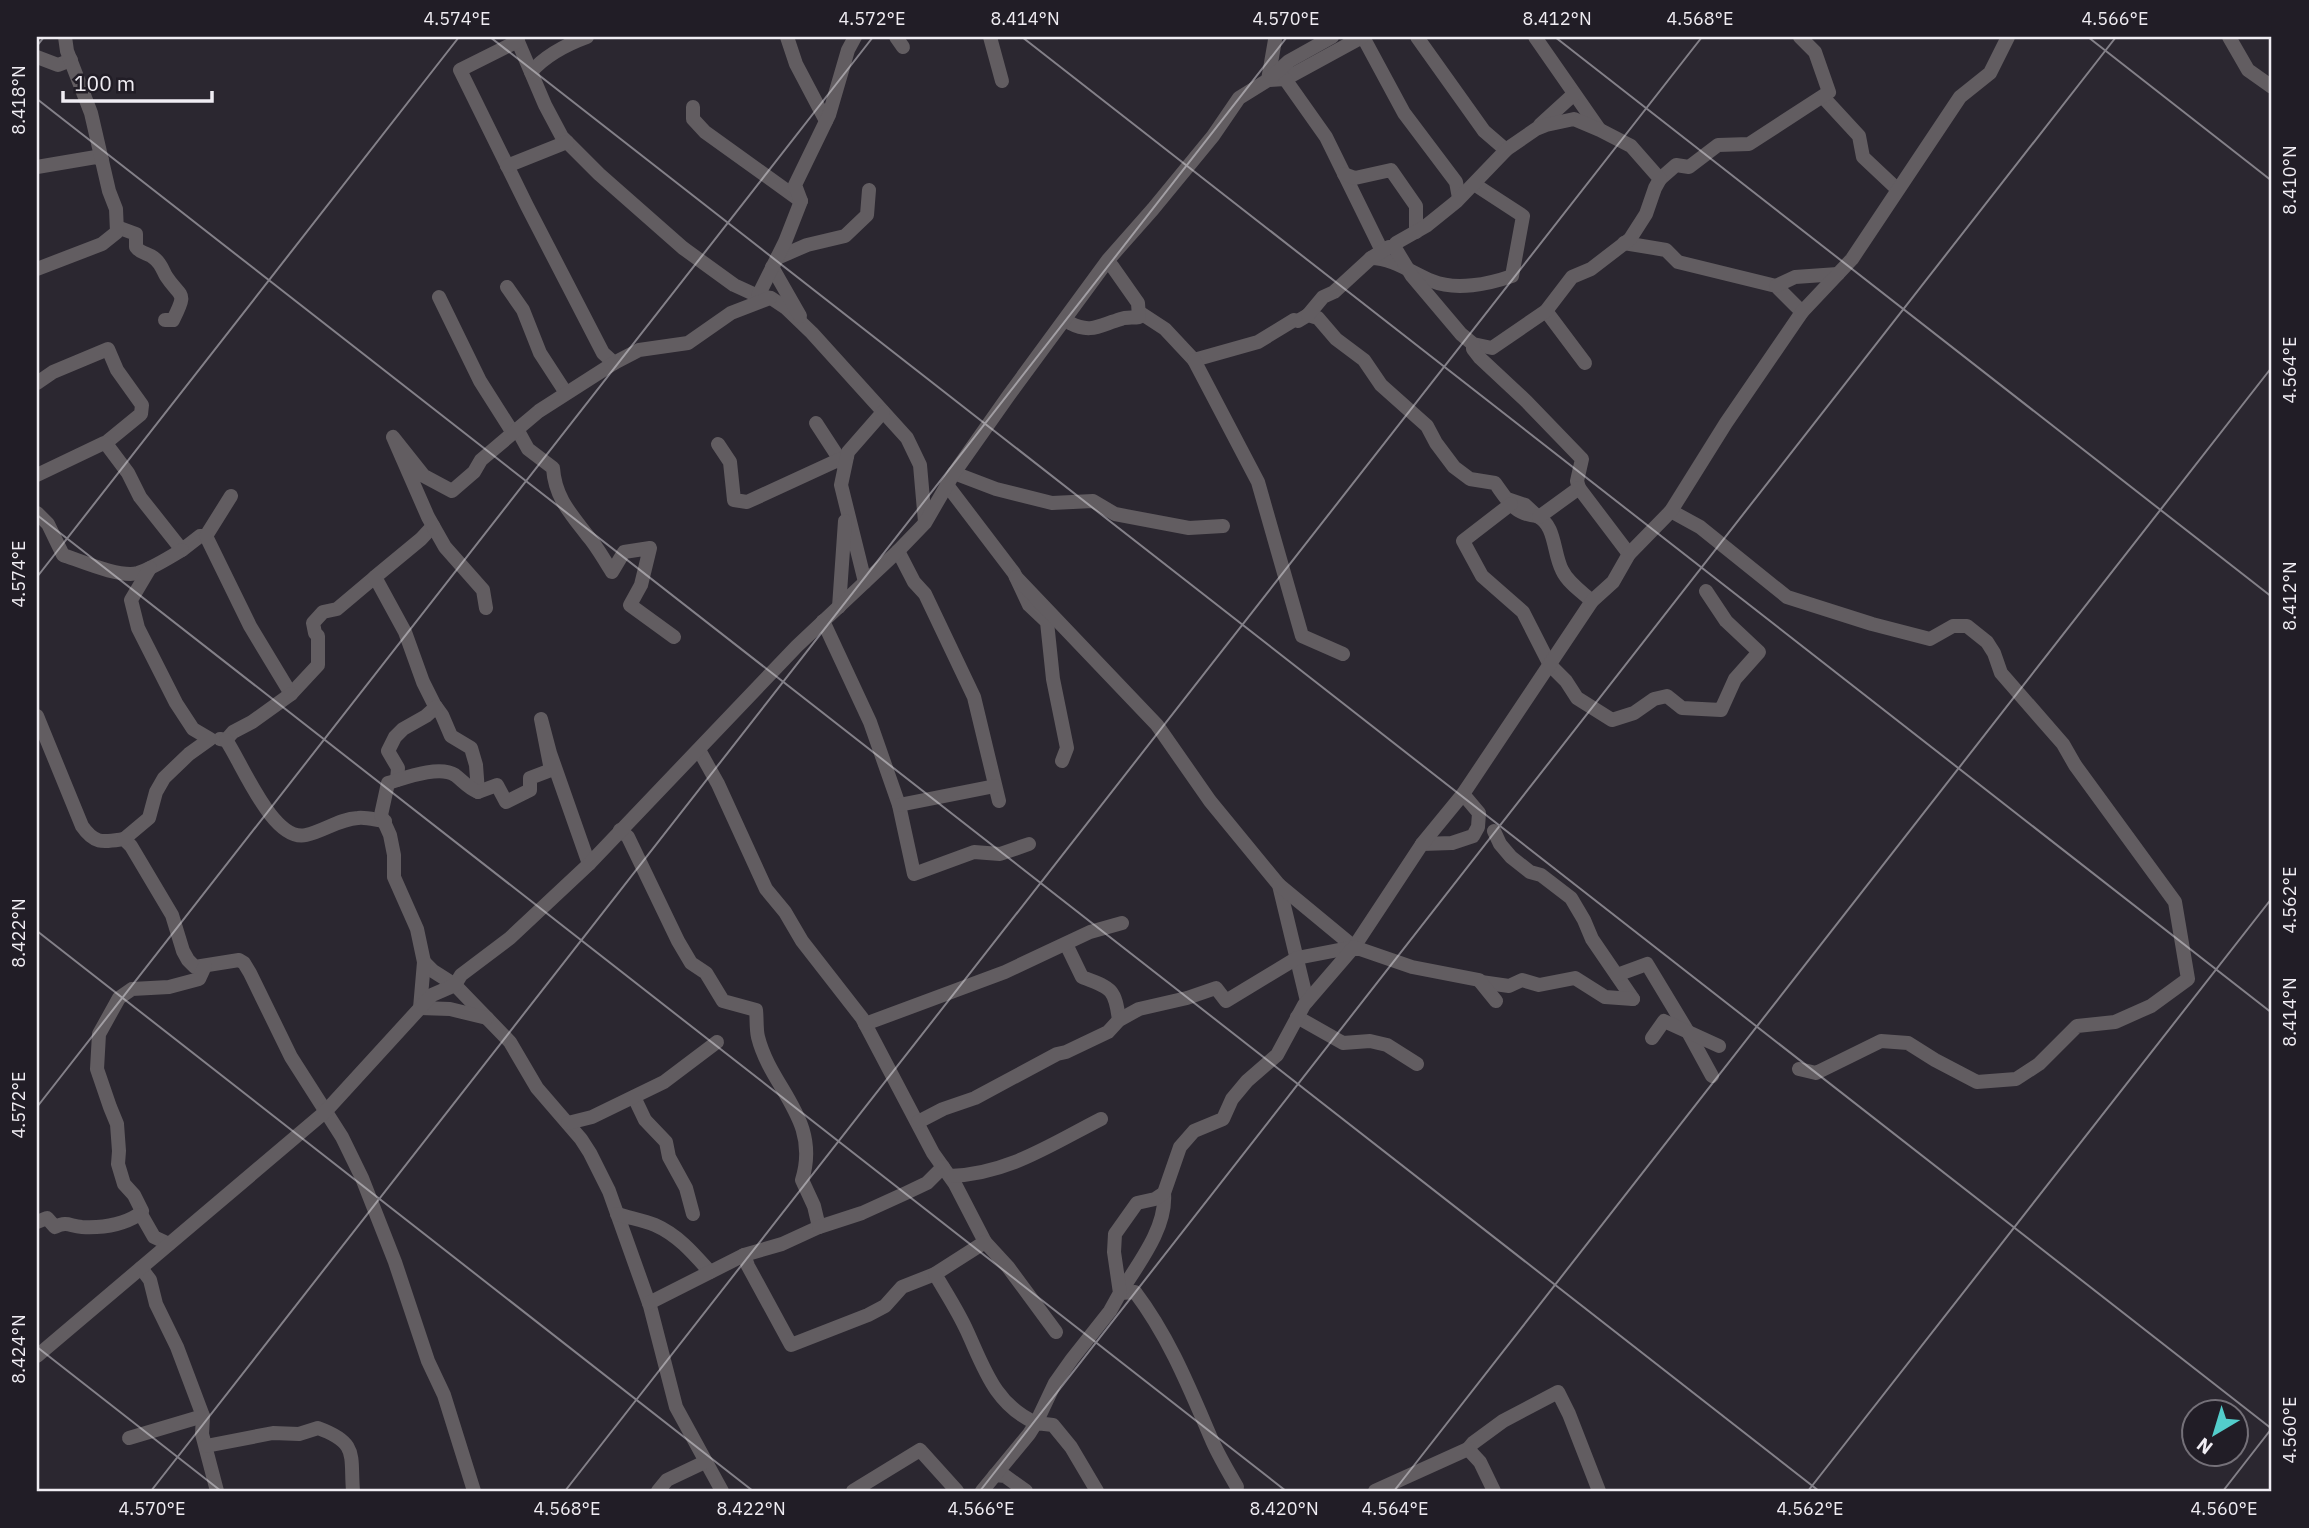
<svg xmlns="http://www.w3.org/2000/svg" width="2309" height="1528" font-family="'IBM Plex Sans',sans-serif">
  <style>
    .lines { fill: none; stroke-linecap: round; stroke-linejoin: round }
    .minor { stroke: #625d61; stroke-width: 14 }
    .ticks { fill: none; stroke: #f0edf3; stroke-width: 2; stroke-opacity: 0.45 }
    .neatline { fill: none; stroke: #f0edf3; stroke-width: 2.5 }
    .ticks-label { font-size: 18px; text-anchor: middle; fill: #f0edf3 }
  </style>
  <rect width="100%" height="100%" fill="#2b2730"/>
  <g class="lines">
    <!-- minor -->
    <g class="minor">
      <polyline points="516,37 545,105 562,137 599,174 683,248 734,285 758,296 771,298 786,308 812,333 907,438 920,465 925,522"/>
      <polyline points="787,37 796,64 826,121"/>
      <polyline points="896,37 903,47"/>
      <polyline points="990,37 1002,81"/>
      <polyline points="1363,37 1404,113 1456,182 1459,198"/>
      <polyline points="1417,37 1484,131 1506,150"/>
      <polyline points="1535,37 1599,129"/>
      <polyline points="2229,37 2248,70 2272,87"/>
      <polyline points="1275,40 1268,80 1285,79 1362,37"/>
      <polyline points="518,41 460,70 527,206 603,353 614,363"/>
      <polyline points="37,57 58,65 71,60"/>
      <path d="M531 72C546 55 565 45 587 37"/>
      <polyline points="1285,79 1326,137 1382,251"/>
      <polyline points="1823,97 1859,136 1863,157 1897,189"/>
      <polyline points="693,107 693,119 705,132 801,201"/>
      <polyline points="1540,125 1574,94"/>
      <polyline points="507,166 567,142"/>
      <polyline points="37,167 96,157 102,160"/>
      <polyline points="1344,174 1355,178 1391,170 1416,206 1416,232"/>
      <polyline points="1660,179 1676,165 1689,167 1718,145 1749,144 1829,92 1815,52 1800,37"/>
      <path d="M117 227 136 234V247C141 254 148 253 154 258 161 263 163 271 166 276 181 299 188 290 173 320H165"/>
      <polyline points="1624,243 1666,250 1678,262 1776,286 1802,312"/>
      <polyline points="777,258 807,245 845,236 867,215 869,190"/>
      <path d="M1371 258C1393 258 1412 273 1432 281 1456 291 1489 284 1512 276L1523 216 1474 184"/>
      <polyline points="772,267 800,316"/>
      <polyline points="37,269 102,244 117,232 116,209 109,191 91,113 67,51 65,37"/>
      <polyline points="1776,286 1795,277 1838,274"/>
      <polyline points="507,287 523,310 540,353 566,393"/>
      <polyline points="758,296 785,242 801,201 795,185 829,115 848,50 855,37"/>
      <polyline points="439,297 480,381 513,433"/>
      <polyline points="1546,311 1585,363"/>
      <path d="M1139 312 1165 329 1194 360 1258 342 1294 320 1298 321 1308 315 1318 318 1336 339 1364 360 1381 385 1427 426 1436 443 1454 467 1470 479 1495 483C1508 501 1514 514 1537 516L1525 505 1507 499"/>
      <polyline points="1308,315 1323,297 1334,292 1371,258 1389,247 1395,248 1412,276 1461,334 1473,344 1492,348 1546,311 1572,277 1591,269 1630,239 1646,214 1655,188 1660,179 1631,146 1600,130 1574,119 1546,125 1536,129 1507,149 1457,201 1426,226 1396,243 1395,248"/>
      <path d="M1070 323C1091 334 1100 325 1121 319 1126 317 1133 318 1139 317L1138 303 1112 266"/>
      <polyline points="1473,344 1473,349 1480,358 1526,401 1582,459 1577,481 1579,488"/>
      <polyline points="1194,360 1258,482 1302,636 1343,654"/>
      <polyline points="37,383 53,372 108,349 117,370 142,405 141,414 108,441 107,445 128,473 140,497 182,550 200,536 206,536"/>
      <polyline points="816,423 844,466"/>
      <path d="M517 429 528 449 553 468C555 497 570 513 587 535 597 546 604 560 612 572L624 552 650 548 641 585 630 605 674 637"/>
      <polyline points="718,444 730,462 734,500 747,502 847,456"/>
      <polyline points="954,473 996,489 1052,503 1093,501 1115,514 1189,528 1223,526"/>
      <polyline points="37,475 104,443 107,445"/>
      <polyline points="947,485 1014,573 1029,605 1047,622 1053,679 1067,748 1062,761"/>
      <polyline points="231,496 206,536 250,626 291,694 318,665 318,636 315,633 313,623 323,612 337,609 375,577"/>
      <polyline points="1511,504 1463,541 1482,576 1523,612 1550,665 1566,681 1577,698 1612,720 1634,713 1654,699 1667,696 1682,708 1721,710 1735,679 1759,652 1726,621 1706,591"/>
      <polyline points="1671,511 1700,527 1787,597 1872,624 1930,639 1953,626 1967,626 1987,642 1994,653 2001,673 2063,744 2075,765 2175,902 2188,979 2151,1006 2115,1022 2077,1026 2039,1064 2016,1079 1977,1082 1935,1060 1908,1043 1881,1041 1816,1073 1799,1069"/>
      <path d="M37 513 48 524 63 555C81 561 120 578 138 573 153 568 168 558 182 550"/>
      <path d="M1537 516C1556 525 1553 553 1562 570 1568 583 1582 592 1592 601"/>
      <polyline points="1539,517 1579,488 1629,554"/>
      <polyline points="433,526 421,539 375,577 405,632 423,682 434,704 442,715 451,736 471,748 476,765 478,792"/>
      <polyline points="898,551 914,582 925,594 974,697 999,801"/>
      <polyline points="1016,577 1157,725 1210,801 1279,885 1307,1001"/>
      <polyline points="865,582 841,485 848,452 883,412"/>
      <polyline points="839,607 845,521"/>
      <polyline points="486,608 483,590 445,547 428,517 393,437 424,476 452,491 474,472 481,460 539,411 614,363 639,350 688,343 731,313 770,298"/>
      <polyline points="823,621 870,722 899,805 914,874 974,852 1000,854 1029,844"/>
      <path d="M37 716 82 826C95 845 104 842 124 839L131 846 172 915 183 951 188 960 195 967 239 960 244 963 250 973 291 1057 342 1137 362 1178 395 1262 428 1361 444 1395 474 1491"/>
      <polyline points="220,739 226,740 233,732 252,722 291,694"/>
      <path d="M226 740C242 763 273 843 306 835 324 831 339 819 358 818 366 817 376 820 385 821"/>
      <polyline points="699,750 718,784 766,889 785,912 802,941 862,1018 933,1153 955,1184 985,1242"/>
      <polyline points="397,780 398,768 388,751 395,737 403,729 426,716 436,707"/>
      <polyline points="899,805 995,786"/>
      <path d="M620 830 628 837 678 941 691 963 706 973 723 1001 756 1010C757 1018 756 1029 758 1037 771 1089 821 1119 802 1180L814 1206 819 1227 782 1244 744 1255 748 1266 791 1345 868 1315 885 1306 902 1287 935 1274"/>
      <polyline points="1494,831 1500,844 1511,857 1530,872 1541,875 1571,898 1584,920 1592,939 1633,999"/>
      <polyline points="124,839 149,818 156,792 164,778 189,754 210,739 193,729 176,703 138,628 131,600 150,568"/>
      <polyline points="1422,844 1452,843 1473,836 1478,827 1479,813 1463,794"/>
      <polyline points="1279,885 1354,947"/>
      <path d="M1066 944 1082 977C1111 988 1115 988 1119 1020"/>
      <polyline points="424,962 433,971 455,985 510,1042 537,1088 581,1139 590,1153 609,1191 650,1306 676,1407 722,1491"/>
      <polyline points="1617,975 1647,964 1688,1032 1712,1076"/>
      <polyline points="1481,982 1509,986 1522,980 1539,985 1575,978 1605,997 1633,999"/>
      <polyline points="1297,1017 1343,1043 1370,1041 1387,1045 1417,1064"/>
      <path d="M487 1018 450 1009 420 1008 424 962 417 929 394 877V855L390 835 381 815 388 783C405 778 439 765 455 775 463 781 468 788 478 792L497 785 506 802 530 790V778L551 770 541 719 550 753 589 864"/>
      <polyline points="865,1024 1005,972 1090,932 1122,923"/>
      <polyline points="1652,1038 1664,1021 1719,1046"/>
      <polyline points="634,1097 645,1120 666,1142 669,1157 686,1188 693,1214"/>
      <polyline points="918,1122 943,1109 975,1098 1057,1054 1066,1052 1108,1032 1119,1020 1139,1009 1187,998 1216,988 1226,1001 1297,958 1354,947 1422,844 1463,794 1592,601 1613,582 1629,554 1671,511 1726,423 1802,312 1852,259 1960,97 1990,73 2008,37"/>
      <polyline points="568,1123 592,1117 664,1082 717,1042"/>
      <path d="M950 1176C1008 1174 1050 1145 1101 1119"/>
      <path d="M617 1214C629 1218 643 1220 655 1225 678 1235 694 1254 710 1272"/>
      <polyline points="138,1215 142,1211 134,1195 124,1184 118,1164 119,1151 117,1124 110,1107 97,1069 99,1034 119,998 132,989 169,987 199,979 205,966"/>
      <path d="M37 1222 47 1218 55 1227C68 1221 69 1226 82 1227 102 1228 122 1225 138 1215L142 1216 154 1237 169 1244"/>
      <polyline points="819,1227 862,1213 906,1193 927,1183 943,1167"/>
      <polyline points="141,1268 150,1280 156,1304 177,1347 203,1416 202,1434 217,1491"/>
      <path d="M1120 1293 1135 1292C1169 1337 1189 1387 1211 1438 1218 1455 1228 1471 1237 1487"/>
      <path d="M1120 1293C1138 1264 1167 1228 1164 1193"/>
      <polyline points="649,1303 744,1255"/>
      <path d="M1056 1332 1008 1267 985 1242 935 1274C946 1293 958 1311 967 1331 984 1368 995 1405 1036 1423L1055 1383 1072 1359 1110 1311 1120 1293 1114 1252 1115 1234 1137 1203 1155 1199 1164 1193 1180 1147 1194 1131 1223 1119 1232 1099 1247 1081 1277 1055 1304 1005 1354 947 1412 967 1479 980 1496 1001"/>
      <polyline points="37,1356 325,1112 432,995 455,985 461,975 510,938 589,864 797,646 898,551 925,523 954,473 1009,395 1108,260 1153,209 1213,136 1239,98 1268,80 1289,61 1332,37"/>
      <polyline points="129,1438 203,1416"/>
      <path d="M206 1446 273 1433 299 1434 318 1428C359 1443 350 1455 353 1491"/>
      <polyline points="1468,1449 1473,1443 1503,1421 1558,1392 1569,1414 1599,1491"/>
      <polyline points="995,1475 1005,1476 1026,1491"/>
      <polyline points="658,1491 667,1480 705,1462"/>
      <polyline points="853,1491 920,1450 957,1491"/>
      <polyline points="982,1491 1029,1434 1036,1423 1053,1425 1071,1447 1097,1491"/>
      <polyline points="1375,1491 1468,1449 1480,1462 1494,1491"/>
    </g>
  </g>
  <!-- ticks -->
  <path class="ticks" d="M490 37 2272 1429M1022 37 2272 1013M1555 37 2272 597M2088 37 2272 181M37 46 44 37M37 99 1819 1491M37 515 1286 1491M37 577 459 37M37 931 753 1491M37 1107 873 37M37 1347 221 1491M151 1491 1287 37M565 1491 1702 37M980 1491 2116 37M1394 1491 2272 367M1808 1491 2272 898M2223 1491 2272 1428"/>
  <!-- border -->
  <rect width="2309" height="1528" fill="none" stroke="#211d26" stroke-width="77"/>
  <!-- north arrow -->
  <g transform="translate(2215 1433) rotate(218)"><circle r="33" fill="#211d26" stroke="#747078" stroke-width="2"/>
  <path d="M0-5L12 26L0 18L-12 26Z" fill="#53cdcb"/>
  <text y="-10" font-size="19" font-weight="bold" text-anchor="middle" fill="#f0edf3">N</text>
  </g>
  <!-- scale -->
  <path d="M63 91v10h149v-10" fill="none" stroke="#f0edf3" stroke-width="3.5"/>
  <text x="74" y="91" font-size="21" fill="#f0edf3" stroke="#211d26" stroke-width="5" paint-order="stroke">100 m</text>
  <rect x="38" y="38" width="2232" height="1452" class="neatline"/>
  <g class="ticks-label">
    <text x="457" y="25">4.574°E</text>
    <text x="872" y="25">4.572°E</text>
    <text x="1025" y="25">8.414°N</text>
    <text x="1286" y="25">4.570°E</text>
    <text x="1557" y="25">8.412°N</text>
    <text x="1700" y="25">4.568°E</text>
    <text x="2115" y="25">4.566°E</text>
    <text transform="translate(19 100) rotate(-90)" y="6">8.418°N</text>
    <text transform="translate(2290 180) rotate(-90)" y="6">8.410°N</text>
    <text transform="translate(2290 370) rotate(-90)" y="6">4.564°E</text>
    <text transform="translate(19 574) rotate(-90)" y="6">4.574°E</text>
    <text transform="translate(2290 596) rotate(-90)" y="6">8.412°N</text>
    <text transform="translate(2290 900) rotate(-90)" y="6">4.562°E</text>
    <text transform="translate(19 933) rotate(-90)" y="6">8.422°N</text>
    <text transform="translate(2290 1012) rotate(-90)" y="6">8.414°N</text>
    <text transform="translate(19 1105) rotate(-90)" y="6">4.572°E</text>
    <text transform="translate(19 1349) rotate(-90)" y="6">8.424°N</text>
    <text transform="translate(2290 1430) rotate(-90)" y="6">4.560°E</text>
    <text x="152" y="1515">4.570°E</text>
    <text x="567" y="1515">4.568°E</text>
    <text x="751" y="1515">8.422°N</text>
    <text x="981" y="1515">4.566°E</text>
    <text x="1284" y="1515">8.420°N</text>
    <text x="1395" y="1515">4.564°E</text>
    <text x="1810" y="1515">4.562°E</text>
    <text x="2224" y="1515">4.560°E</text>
  </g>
</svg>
